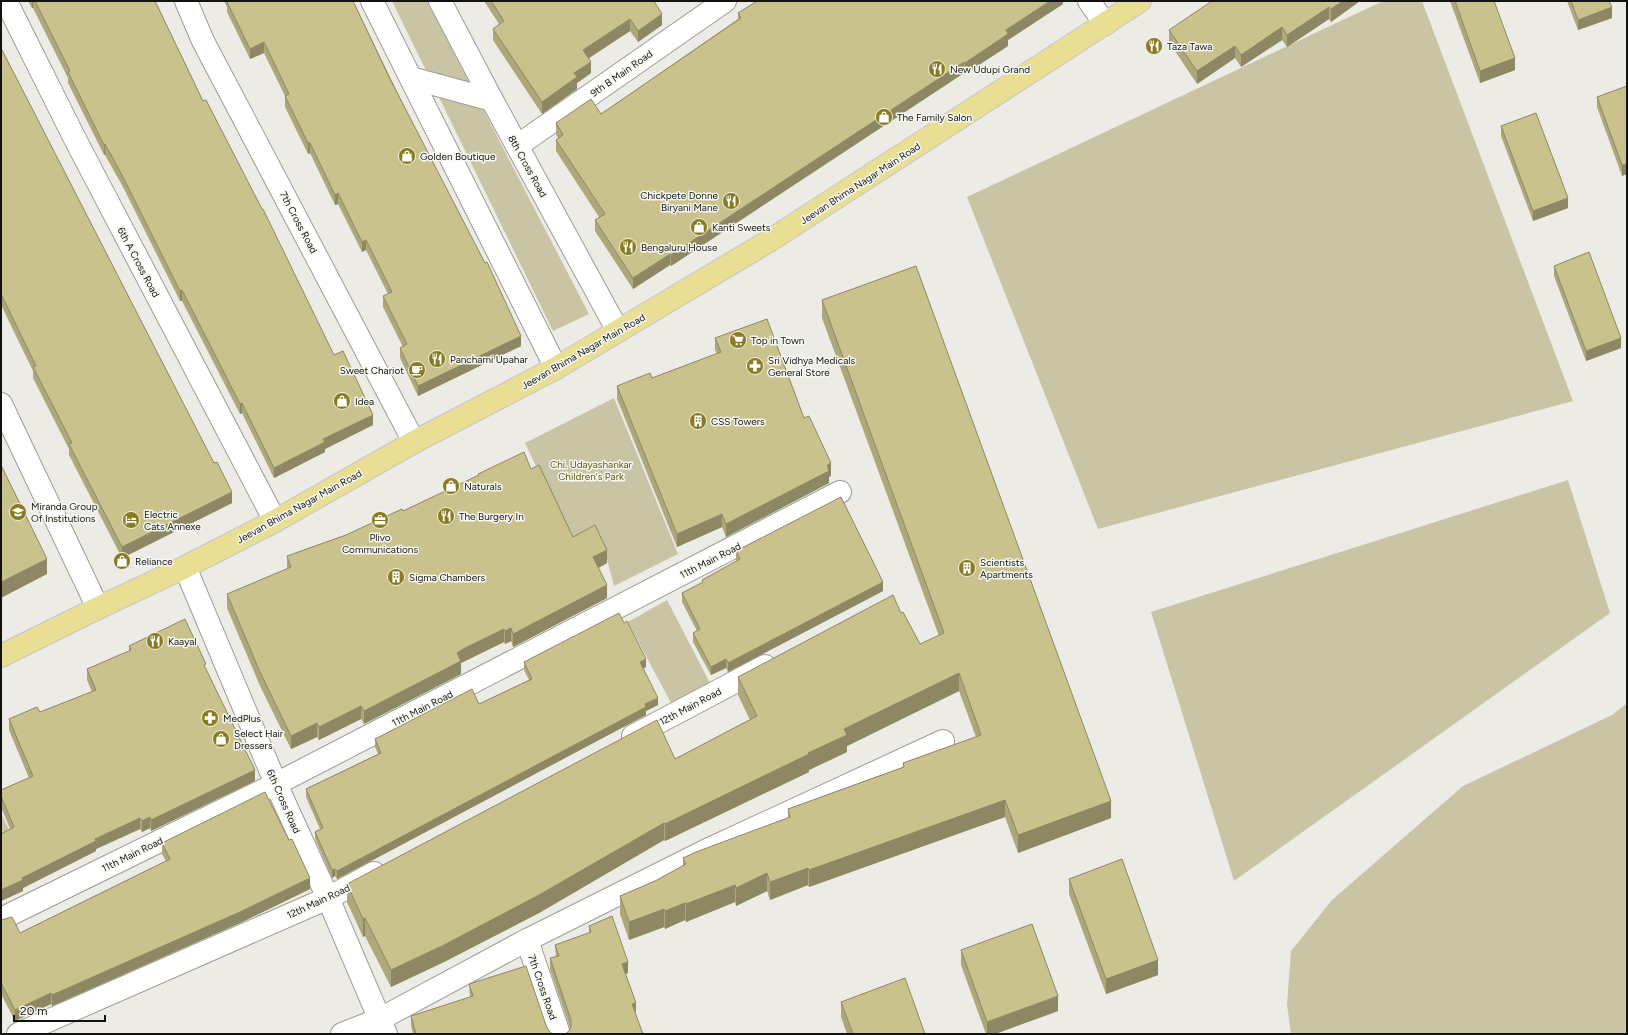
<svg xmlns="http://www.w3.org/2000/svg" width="1628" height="1035" font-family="Figtree,sans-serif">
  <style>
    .green { fill: #c9c5a4 }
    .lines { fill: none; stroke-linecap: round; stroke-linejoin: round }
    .minor-casing { stroke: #9c9c97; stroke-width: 24 }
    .major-casing { stroke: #c6c6c6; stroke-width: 24 }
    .minor { stroke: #fff; stroke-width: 22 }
    .major { stroke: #e8de94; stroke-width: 22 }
    .wall { fill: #ada779 }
    .shaded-wall { fill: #8d8863 }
    .building { fill: #c9c28d; stroke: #8d8863 }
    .labels { text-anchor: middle; stroke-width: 3; stroke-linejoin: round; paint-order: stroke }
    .poi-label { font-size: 10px; fill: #121210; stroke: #f9f9f3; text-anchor: start }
    .street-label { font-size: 10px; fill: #121210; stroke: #f9f9f3 }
    .park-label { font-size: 10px; fill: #5d5517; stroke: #f9f9f3 }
  </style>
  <rect width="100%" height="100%" fill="#ecebe6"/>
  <!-- green -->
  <g class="green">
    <polygon points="392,1 427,1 589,314 553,331"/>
    <polygon points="1383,1 1422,1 1573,401 1098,529 967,197"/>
    <polygon points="614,398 678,554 614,586 600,533 574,547 525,443"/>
    <polygon points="1568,480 1610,613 1234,881 1151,612"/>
    <polygon points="667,600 710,683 671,703 628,622"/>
    <polygon points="1627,703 1627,1034 1291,1034 1287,1004 1291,951 1332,900 1463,786 1612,715"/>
    <polygon points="1,813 12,836 1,841"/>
  </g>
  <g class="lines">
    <!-- minor casing -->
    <g class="minor-casing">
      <g id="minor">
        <polyline points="6,1 75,139 275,521"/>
        <polyline points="186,1 203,41 414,442"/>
        <polyline points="372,1 556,368"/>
        <polyline points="440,1 492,100 618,331"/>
        <polyline points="1089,1 1105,24"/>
        <polyline points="411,78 492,100"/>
        <polyline points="517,146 725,1"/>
        <polyline points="1,404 98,608"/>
        <polyline points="185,567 276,784 328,898 386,1034"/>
        <polyline points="633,736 765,666"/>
        <polyline points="1,919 276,784 840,492"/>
        <polyline points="527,940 559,1034"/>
        <polyline points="18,1034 328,898 374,873"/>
        <polyline points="342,1034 380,1019 527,940 705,851 943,741"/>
      </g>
    </g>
    <!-- major casing -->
    <g class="major-casing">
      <polyline id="major" points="1,656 98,608 185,567 275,521 414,442 556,368 769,241 1140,1"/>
    </g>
    <!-- minor -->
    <use href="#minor" class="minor"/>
    <!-- major -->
    <use href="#major" class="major"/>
  </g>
  <!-- wall -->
  <g class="wall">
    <polygon points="28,1 155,1 203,101 334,355 373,425 325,449 325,452 274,478 242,413 240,414 182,301 180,301 123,187 105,155 104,155 68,83 68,78 33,8 32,8"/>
    <polygon points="224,1 353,1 521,346 418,396 400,358 400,348 403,347 383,307 383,296 388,294 366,250 362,252 338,204 335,205 310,153 308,154 285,107 285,96 264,53 250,59 227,12 227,7"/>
    <polygon points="484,1 654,1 662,25 638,42 630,31 589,58 591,73 577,83 577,89 542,114 493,40 493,29 499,24"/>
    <polygon points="1063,1 1063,4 1008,40 1008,46 965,74 964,73 671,266 670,265 633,289 595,231 595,220 599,217 556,151 556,140 558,138 556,134 556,123 601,114 738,19 738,13"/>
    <polygon points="1360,1 1331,22 1329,19 1287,47 1282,40 1241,67 1235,58 1197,84 1169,42 1169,30"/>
    <polygon points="1450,1 1494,1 1515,70 1480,83"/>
    <polygon points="1567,1 1609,1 1612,18 1578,30"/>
    <polygon points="1,48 232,503 122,558 69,455 69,449 33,378 33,371 1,305"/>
    <polygon points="1627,86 1622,176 1597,107 1597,97"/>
    <polygon points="1501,126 1568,208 1533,221 1501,136"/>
    <polygon points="1554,266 1621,348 1586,361 1554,276"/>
    <polygon points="822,300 1111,818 1018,853 1005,817 809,887 808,885 770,900 767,891 736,906 735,902 686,922 685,920 665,929 664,927 629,940 620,914 620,896 655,881 683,866 683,858 788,818 788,809 903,767 903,763 976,737 959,691 847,746 847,752 809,770 809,772 665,841 664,840 539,913 444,962 391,987 365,936 363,937 347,902 347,884 675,759 750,720 738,695 738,677 901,613 920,644 939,636 822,318"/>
    <polygon points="715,338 804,418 831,476 829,477 829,483 726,537 722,527 677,547 617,399 617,386 652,378 717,354 715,350"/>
    <polygon points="531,469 573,537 607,563 598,568 607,598 513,647 511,641 505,644 504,642 463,662 461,663 461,674 364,724 361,719 319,740 317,737 291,749 260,686 227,608 227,594 287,569 287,556 346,535 403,511 478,476 478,474"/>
    <polygon points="736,551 883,591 728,672 726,668 711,675 693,642 693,633 697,631 682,602 682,593 702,583 702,580 737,561 736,560"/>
    <polygon points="129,646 206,669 255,781 151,831 150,828 142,832 140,829 96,849 96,851 23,888 23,891 1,901 1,905 1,834 10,829 1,807 1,790 29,778 9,730 9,719 40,712 92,692 87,680 87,669 129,651"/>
    <polygon points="524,662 646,667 643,668 658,705 646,711 646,715 337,879 335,876 332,878 315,839 315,832 320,829 306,797 306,789 378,754 375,747 375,739 479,704 529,680 524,670"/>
    <polygon points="162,843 310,889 240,923 52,1006 51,1004 15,1021 1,994 1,920 20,933 166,861 162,854"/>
    <polygon points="1069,879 1158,975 1106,994 1069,894"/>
    <polygon points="589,926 628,973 626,974 569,1031 570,1028 550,969 550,958 556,957 555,945 589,933"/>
    <polygon points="961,950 1058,1011 995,1034 986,1034 961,965"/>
    <polygon points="469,984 547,1028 551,1033 553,1034 413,1034 411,1026 411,1016 470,997"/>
    <polygon points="841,1002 925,1034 847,1034 841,1017"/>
  </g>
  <!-- shaded-wall -->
  <g class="shaded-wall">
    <rect x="32" y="1" width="1" height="7"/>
    <polygon points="1050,1 1063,1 1063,4 1008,40 1008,46 965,74 965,63 1006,30"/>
    <polygon points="1343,1 1360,1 1331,22 1331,9"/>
    <polygon points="1329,7 1329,19 1287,47 1287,35"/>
    <polygon points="1612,7 1612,18 1578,30 1578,20"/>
    <polygon points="662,14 662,25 638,42 638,31"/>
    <polygon points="630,19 630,31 583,62 583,50"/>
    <polygon points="1282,27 1282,40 1241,67 1241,55"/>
    <polygon points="264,42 264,53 250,59 250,49"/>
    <polygon points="1235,46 1235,58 1197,84 1197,71"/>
    <polygon points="1515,58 1515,70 1480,83 1480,71"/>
    <polygon points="591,62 591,73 577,83 577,89 542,114 542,102 574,73"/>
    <polygon points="964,62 964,73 671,266 671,255"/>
    <polygon points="308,143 310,143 310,153 308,154"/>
    <polygon points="105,144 105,155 104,155 104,145"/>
    <polygon points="1627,164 1627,174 1622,176 1622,165"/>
    <polygon points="338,193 338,204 335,205 335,195"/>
    <polygon points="1568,198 1568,208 1533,221 1533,211"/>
    <polygon points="366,240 366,250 362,252 362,242"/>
    <polygon points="670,254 670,265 633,289 633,278"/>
    <polygon points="182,290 182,301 180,301 180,291"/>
    <polygon points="521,336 521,346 418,396 418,386"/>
    <polygon points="1621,338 1621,348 1586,361 1586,351"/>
    <polygon points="242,403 242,413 240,414 240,404"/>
    <polygon points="373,415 373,425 325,449 325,452 274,478 274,468 323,439"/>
    <polygon points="831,463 831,476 829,477 829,483 726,537 726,524"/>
    <polygon points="232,492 232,503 122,558 122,547"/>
    <polygon points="722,514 722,527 677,547 677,534"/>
    <polygon points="607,550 607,563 593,571 593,557"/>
    <polygon points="47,559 47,574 1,598 1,582"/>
    <polygon points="883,582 883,591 728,672 728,663"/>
    <polygon points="607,585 607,598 513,647 513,634"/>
    <polygon points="511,628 511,641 505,644 505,631"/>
    <polygon points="504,629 504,642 461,663 461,674 364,724 364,711 463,649"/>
    <polygon points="646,659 646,667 640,670 640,662"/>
    <polygon points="726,659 726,668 711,675 711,667"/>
    <polygon points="959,673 959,691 847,746 847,752 809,770 809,772 665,841 665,824 808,753 844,729"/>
    <polygon points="658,698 658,705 646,711 646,715 337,879 337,871 645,704"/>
    <polygon points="361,706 361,719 319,740 319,727"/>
    <polygon points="317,723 317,737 291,749 291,736"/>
    <polygon points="255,770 255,781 151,831 151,820"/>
    <polygon points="1005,800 1005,817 809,887 809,870"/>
    <polygon points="1111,801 1111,818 1018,853 1018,835"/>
    <polygon points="150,817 150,828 142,832 142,821"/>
    <polygon points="140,818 140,829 96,849 96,851 23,888 23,891 1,901 1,905 1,890 22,878 95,839"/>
    <polygon points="664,823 664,840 539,913 444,962 391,987 391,970"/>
    <polygon points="808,868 808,885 770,900 770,882"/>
    <polygon points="335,869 335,876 332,878 332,870"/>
    <polygon points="767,873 767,891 736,906 736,888"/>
    <polygon points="310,878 310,889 240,923 52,1006 52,995"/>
    <polygon points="735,885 735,902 686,922 686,904"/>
    <polygon points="685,903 685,920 665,929 665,911"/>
    <polygon points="664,909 664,927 629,940 629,922"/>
    <polygon points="365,918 365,936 363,937 363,919"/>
    <polygon points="1158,960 1158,975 1106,994 1106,979"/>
    <polygon points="628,962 628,973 622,975 622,964"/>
    <polygon points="51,993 51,1004 15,1021 15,1010"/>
    <polygon points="1058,996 1058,1011 995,1034 987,1034 987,1022"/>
    <polygon points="636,1003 636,1013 632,1004"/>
  </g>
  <!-- building -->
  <g class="building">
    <polygon points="35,1 155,1 203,101 206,100 262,209 263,209 334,355 343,351 373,415 323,439 325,442 274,468 242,403 240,404 182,290 180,291 123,177 105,144 104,145 68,72 70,71"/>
    <polygon points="229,1 353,1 390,79 485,263 487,262 521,336 418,386 400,348 407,344 383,296 392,292 366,240 362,242 338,193 335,195 310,143 308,143 285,96 289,94 264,42 250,49 227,2"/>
    <polygon points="491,1 654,1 662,14 638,31 630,19 583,50 591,62 574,73 577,77 542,102 493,29 504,21"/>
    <polygon points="757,1 1050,1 1006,30 1008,34 965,63 964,62 671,255 670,254 633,278 595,220 605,214 556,140 563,135 556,123 591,99 601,114 741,18 738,13"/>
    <polygon points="1212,1 1343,1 1331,9 1329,7 1287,35 1282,27 1241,55 1235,46 1197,71 1169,30"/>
    <polygon points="1455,1 1494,1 1515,58 1480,71"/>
    <polygon points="1571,1 1609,1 1612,7 1578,20"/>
    <polygon points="1,48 214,463 217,462 232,492 122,547 69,444 72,443 33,367 36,366 1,294"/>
    <polygon points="1627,86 1627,164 1622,165 1597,97"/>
    <polygon points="1536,113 1568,198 1533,211 1501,126"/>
    <polygon points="1589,252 1621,338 1586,351 1554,266"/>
    <polygon points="916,266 1111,801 1018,835 1005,800 809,870 808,868 770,882 767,873 736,888 735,885 686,904 685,903 665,911 664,909 629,922 620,896 655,881 686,864 683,858 696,852 790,817 788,809 904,767 903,763 981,735 959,673 844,729 847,735 808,753 809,754 665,824 664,823 539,895 444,945 391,970 365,918 363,919 347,884 657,720 675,759 757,716 738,677 893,595 901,613 903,612 920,644 944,633 822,300"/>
    <polygon points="767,319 804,418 809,416 831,463 827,465 829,471 726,524 722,514 677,534 617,386 650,373 652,378 721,352 715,338"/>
    <polygon points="524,452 531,469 539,465 573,537 595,525 607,550 593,557 607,585 513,634 511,628 505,631 504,629 463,649 457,653 461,661 364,711 361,706 319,727 317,723 291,736 260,672 227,594 291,567 287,556 346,535 402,509 403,511 479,475 478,474"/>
    <polygon points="1,465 47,559 1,582"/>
    <polygon points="841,497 883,582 728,663 726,659 711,667 693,633 700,629 682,593 703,582 702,580 740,559 736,551"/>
    <polygon points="619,613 624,623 627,621 646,659 640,662 658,698 645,704 646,707 337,871 335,869 332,870 315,832 323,828 306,789 381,753 375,739 472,689 479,704 532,679 524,662"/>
    <polygon points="185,619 206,664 204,665 255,770 151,820 150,817 142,821 140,818 95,839 96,841 22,878 23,880 1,890 1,834 14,827 1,796 1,790 33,776 9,719 37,707 40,712 96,690 87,669 131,650 129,646"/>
    <polygon points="265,792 289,840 292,839 310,878 240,912 52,995 51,993 15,1010 1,983 1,920 12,917 20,933 170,859 162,843"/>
    <polygon points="1122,859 1158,960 1106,979 1069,879"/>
    <polygon points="612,916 628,962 622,964 636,1003 632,1004 643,1034 565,1034 569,1031 571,1026 571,1020 550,958 559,956 555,945 591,932 589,926"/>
    <polygon points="1032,924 1058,996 987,1022 961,950"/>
    <polygon points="526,966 547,1028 551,1033 553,1034 416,1034 411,1016 473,996 469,984"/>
    <polygon points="905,978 925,1034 853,1034 841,1002"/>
  </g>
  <!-- icons -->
  <defs>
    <g id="restaurant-disc" transform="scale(0.9)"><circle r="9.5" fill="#887c22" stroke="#f9f9f3"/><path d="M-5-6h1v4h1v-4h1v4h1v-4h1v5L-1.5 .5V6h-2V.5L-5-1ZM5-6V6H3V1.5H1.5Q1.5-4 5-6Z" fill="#fff"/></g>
    <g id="shop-disc" transform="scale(0.9)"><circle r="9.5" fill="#887c22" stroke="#f9f9f3"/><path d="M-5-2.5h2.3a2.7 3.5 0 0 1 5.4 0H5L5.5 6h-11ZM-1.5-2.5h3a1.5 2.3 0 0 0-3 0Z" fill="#fff"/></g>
    <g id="supermarket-disc" transform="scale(0.9)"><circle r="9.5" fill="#887c22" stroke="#f9f9f3"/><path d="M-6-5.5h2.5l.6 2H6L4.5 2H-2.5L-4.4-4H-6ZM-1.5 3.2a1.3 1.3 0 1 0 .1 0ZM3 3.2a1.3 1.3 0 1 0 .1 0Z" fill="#fff"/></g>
    <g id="pharmacy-disc" transform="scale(0.9)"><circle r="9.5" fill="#887c22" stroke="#f9f9f3"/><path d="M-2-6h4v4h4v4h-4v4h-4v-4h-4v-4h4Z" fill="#fff"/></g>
    <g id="cafe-disc" transform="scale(0.9)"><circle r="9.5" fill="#887c22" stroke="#f9f9f3"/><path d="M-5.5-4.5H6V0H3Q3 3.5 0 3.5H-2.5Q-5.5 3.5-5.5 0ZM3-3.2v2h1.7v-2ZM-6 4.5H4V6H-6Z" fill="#fff"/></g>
    <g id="building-disc" transform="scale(0.9)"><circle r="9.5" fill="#887c22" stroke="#f9f9f3"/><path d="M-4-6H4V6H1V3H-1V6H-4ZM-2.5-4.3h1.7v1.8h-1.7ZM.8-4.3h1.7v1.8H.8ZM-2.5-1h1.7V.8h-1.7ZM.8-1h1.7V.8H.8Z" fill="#fff"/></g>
    <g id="school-disc" transform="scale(0.9)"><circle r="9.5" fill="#887c22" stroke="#f9f9f3"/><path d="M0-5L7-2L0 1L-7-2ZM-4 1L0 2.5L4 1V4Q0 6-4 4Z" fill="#fff"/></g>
    <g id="hotel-disc" transform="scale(0.9)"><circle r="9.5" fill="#887c22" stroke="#f9f9f3"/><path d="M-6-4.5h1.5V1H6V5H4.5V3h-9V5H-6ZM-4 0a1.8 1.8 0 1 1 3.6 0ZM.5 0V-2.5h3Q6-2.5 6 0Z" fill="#fff"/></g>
    <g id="office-disc" transform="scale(0.9)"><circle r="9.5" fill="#887c22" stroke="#f9f9f3"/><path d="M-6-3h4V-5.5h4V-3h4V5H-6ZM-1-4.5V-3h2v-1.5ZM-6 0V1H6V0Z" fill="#fff"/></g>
  </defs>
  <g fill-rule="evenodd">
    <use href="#restaurant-disc" x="1154" y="46"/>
    <use href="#restaurant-disc" x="937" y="69"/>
    <use href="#shop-disc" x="884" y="117"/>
    <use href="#shop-disc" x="407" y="156"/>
    <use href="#restaurant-disc" x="731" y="201"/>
    <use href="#shop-disc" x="699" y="227"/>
    <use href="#restaurant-disc" x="628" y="247"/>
    <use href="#supermarket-disc" x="738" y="340"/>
    <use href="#restaurant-disc" x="437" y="359"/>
    <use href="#pharmacy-disc" x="755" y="366"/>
    <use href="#cafe-disc" x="417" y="370"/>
    <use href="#shop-disc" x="342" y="401"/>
    <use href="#building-disc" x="698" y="421"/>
    <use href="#shop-disc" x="451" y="486"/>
    <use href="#school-disc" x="18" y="512"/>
    <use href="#restaurant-disc" x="446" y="516"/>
    <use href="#hotel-disc" x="131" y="520"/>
    <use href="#office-disc" x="380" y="520"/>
    <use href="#shop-disc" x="122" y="561"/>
    <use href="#building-disc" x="967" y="568"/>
    <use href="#building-disc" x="396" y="577"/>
    <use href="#restaurant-disc" x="155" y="641"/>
    <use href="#pharmacy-disc" x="210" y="718"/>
    <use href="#shop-disc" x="221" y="739"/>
  </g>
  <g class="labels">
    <!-- poi labels -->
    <g class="poi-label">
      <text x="1167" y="50">Taza Tawa</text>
      <text x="950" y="73">New Udupi Grand</text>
      <text x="897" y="121">The Family Salon</text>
      <text x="420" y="160">Golden Boutique</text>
      <text x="718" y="199" text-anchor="end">Chickpete Donne<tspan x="718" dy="12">Biryani Mane</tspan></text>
      <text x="712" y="231">Kanti Sweets</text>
      <text x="641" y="251">Bengaluru House</text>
      <text x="751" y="344">Top in Town</text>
      <text x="450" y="363">Panchami Upahar</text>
      <text x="768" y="364">Sri Vidhya Medicals<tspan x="768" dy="12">General Store</tspan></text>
      <text x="404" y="374" text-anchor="end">Sweet Chariot</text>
      <text x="355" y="405">Idea</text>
      <text x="711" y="425">CSS Towers</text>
      <text x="464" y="490">Naturals</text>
      <text x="31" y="510">Miranda Group<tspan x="31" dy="12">Of Institutions</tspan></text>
      <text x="144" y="518">Electric<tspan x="144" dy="12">Cats Annexe</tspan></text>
      <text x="459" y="520">The Burgery In</text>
      <text x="380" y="541" text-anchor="middle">Plivo<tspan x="380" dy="12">Communications</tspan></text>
      <text x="135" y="565">Reliance</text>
      <text x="980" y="566">Scientists<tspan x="980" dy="12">Apartments</tspan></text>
      <text x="409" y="581">Sigma Chambers</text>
      <text x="168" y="645">Kaayal</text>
      <text x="223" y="722">MedPlus</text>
      <text x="234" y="737">Select Hair<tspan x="234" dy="12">Dressers</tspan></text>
    </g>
    <!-- street labels -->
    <g class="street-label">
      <text transform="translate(621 73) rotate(-35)" y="4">9th B Main Road</text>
      <text transform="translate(528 166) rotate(61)" y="4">8th Cross Road</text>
      <text transform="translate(860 183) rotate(-33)" y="4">Jeevan Bhima Nagar Main Road</text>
      <text transform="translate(299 222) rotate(62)" y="4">7th Cross Road</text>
      <text transform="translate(139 262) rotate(62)" y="4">6th A Cross Road</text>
      <text transform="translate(583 351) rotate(-30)" y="4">Jeevan Bhima Nagar Main Road</text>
      <text transform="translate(299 506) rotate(-29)" y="4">Jeevan Bhima Nagar Main Road</text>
      <text transform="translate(710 560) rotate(-27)" y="4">11th Main Road</text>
      <text transform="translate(690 706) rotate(-28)" y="4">12th Main Road</text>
      <text transform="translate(422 708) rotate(-27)" y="4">11th Main Road</text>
      <text transform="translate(284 801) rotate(66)" y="4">6th Cross Road</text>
      <text transform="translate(132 854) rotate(-26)" y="4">11th Main Road</text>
      <text transform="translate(318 901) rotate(-25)" y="4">12th Main Road</text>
      <text transform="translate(543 987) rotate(71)" y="4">7th Cross Road</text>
    </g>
    <!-- park labels -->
    <g class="park-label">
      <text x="591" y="468">Chi. Udayashankar<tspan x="591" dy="12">Children's Park</tspan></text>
    </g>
  </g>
  <!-- border -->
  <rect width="1628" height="1035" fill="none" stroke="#121210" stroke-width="4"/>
  <!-- scale -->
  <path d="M14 1015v6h91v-6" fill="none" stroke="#121210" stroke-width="2"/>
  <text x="20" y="1015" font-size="12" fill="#121210" stroke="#f9f9f3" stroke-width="3" paint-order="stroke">20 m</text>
</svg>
